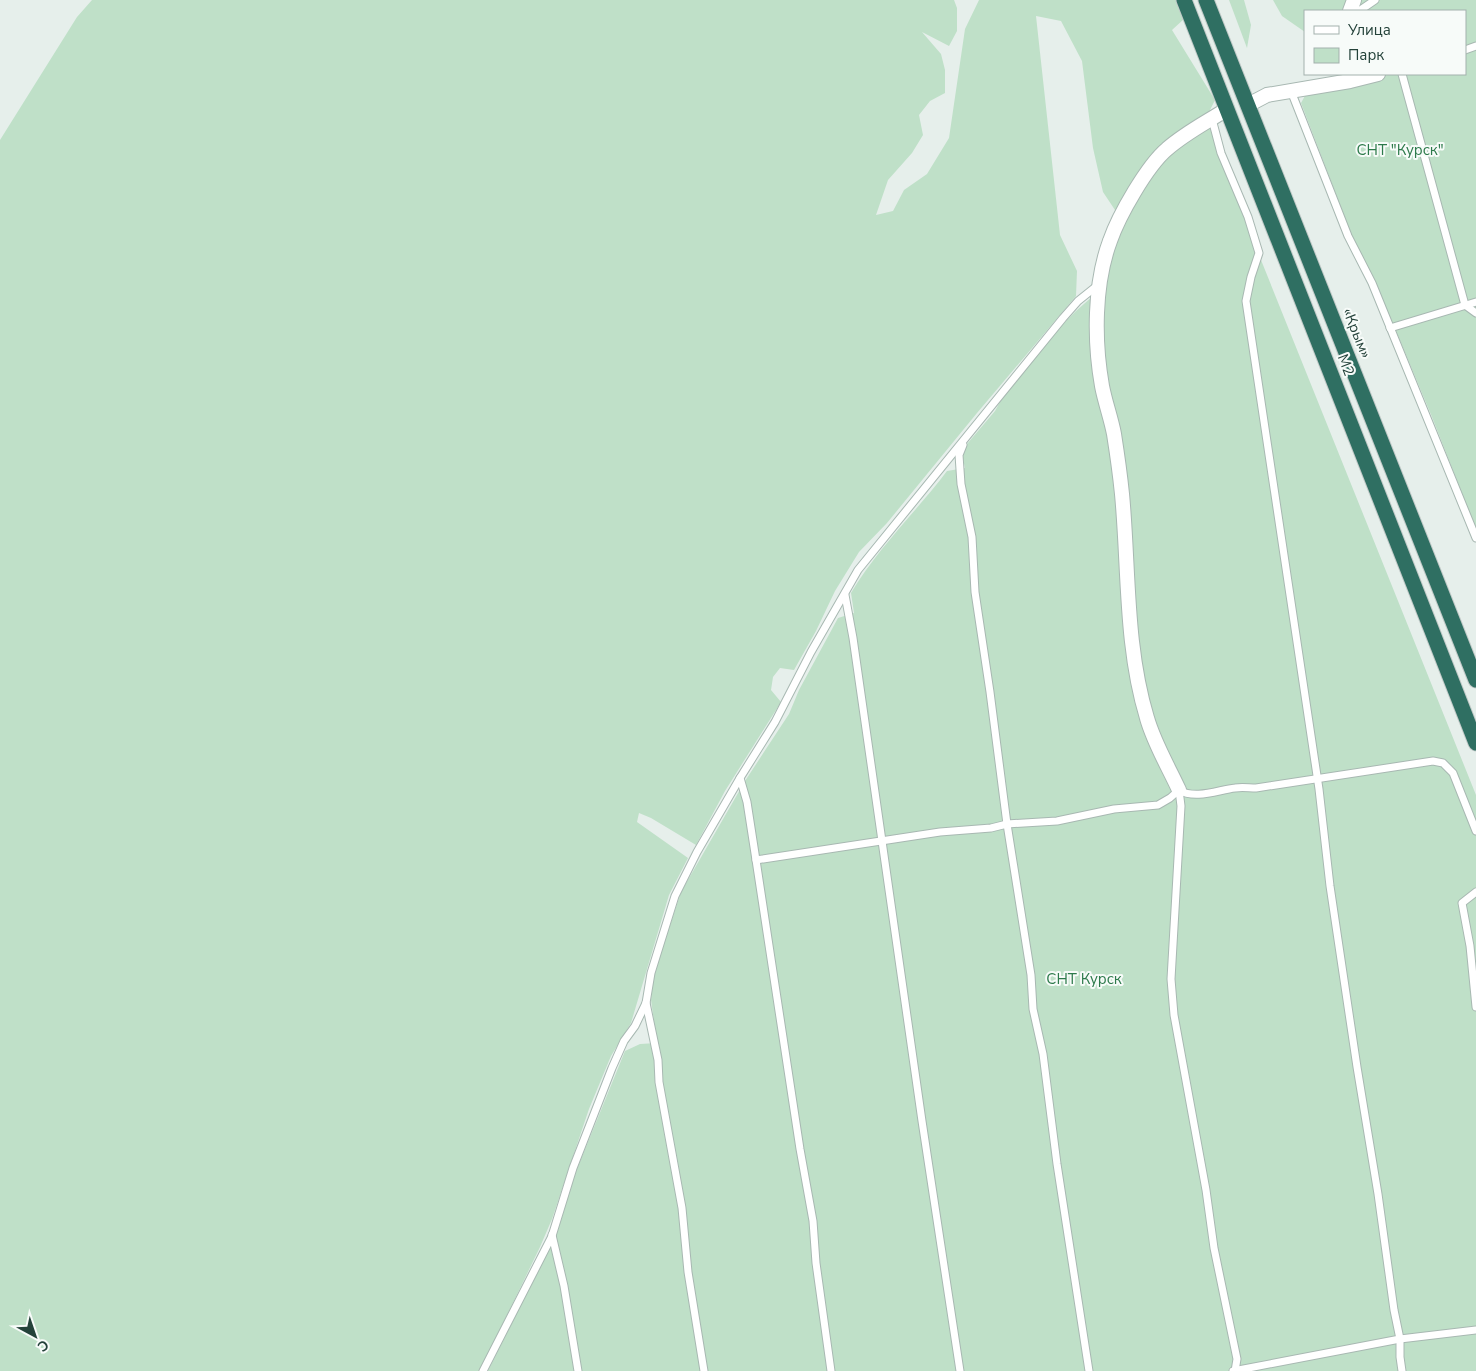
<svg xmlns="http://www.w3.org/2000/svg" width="1476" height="1371" font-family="'Nunito Sans',sans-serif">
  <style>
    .green { fill: #bfe0c8 }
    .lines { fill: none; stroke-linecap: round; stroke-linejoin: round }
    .lane-casing { stroke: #a8b8b2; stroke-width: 9 }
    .street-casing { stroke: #a8b8b2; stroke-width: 16 }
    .highway-casing { stroke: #c2cac8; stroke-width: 17 }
    .lane { stroke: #fff; stroke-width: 7 }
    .street { stroke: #fff; stroke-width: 14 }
    .highway { stroke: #2f6f62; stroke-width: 15 }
    .labels { text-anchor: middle; stroke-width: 4; stroke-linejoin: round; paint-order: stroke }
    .park-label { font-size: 15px; fill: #2d7a4b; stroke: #f7fbf9 }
    .street-label { font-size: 15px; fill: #24423a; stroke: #f7fbf9 }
  </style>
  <rect width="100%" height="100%" fill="#e6efeb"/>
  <!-- green -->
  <g class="green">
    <polygon points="92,0 954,0 957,8 957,31 949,46 922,32 941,54 945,70 945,93 930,101 919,115 923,135 912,153 888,180 876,215 893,211 904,190 927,174 949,138 965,29 979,0 1177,0 1184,19 1172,30 1215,100 1208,114 1175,134 1151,158 1117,213 1103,192 1093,148 1082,61 1061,21 1036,16 1060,235 1077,271 1076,296 977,413 887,523 859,552 835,591 816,631 794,670 780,668 773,677 771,690 781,702 725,791 696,845 651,818 639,813 637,822 688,858 669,895 631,1023 611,1056 589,1109 552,1219 540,1247 480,1371 0,1371 0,140 77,17"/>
    <polygon points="1229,0 1244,0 1251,25 1247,48"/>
    <polygon points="1273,0 1476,0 1476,529 1432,417 1391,319 1352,236 1301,103 1312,83 1358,74 1465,74 1465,11 1305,11 1305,32 1282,16"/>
    <path d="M1209 125 1218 153 1476 795V1371H488L558 1230 575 1174 625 1051 640 1044 657 1043 651 1000 653 977 681 892 745 781 789 714 799 690 838 618 854 613 851 593C877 549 916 512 947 471L965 468 962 454 967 444 995 411 1000 402 1025 369 1061 326 1076 311 1102 288 1110 254 1124 223 1159 164 1177 147Z"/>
  </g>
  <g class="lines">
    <!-- lane casing -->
    <g class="lane-casing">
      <g id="lane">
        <polyline points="1359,11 1375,0"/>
        <polyline points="1465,50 1476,46"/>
        <polyline points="1402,74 1465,305 1476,313"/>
        <polyline points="1291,91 1348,236 1372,283 1476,538"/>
        <polyline points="1212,119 1221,153 1248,217 1259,253 1251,277 1246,301 1319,789 1330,886 1357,1067 1378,1194 1394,1310 1400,1339 1400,1357 1402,1371"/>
        <polyline points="1098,285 1078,301 1063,318 858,570 811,652 775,722 740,778 747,802 756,860 940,832 991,828 1007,824 1057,821 1114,809 1158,805 1170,798 1179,790"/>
        <polyline points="1390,328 1476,302"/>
        <polyline points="963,445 959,455 961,484 972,537 975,592 990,692 1007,824 1031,975 1033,1009 1043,1054 1057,1164 1089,1371"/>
        <polyline points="845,595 853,638 922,1121 960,1371"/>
        <polyline points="1179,790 1181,806 1171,979 1174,1015 1206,1190 1214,1248 1237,1359 1235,1371"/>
        <path d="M1179 790C1195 800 1218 790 1235 788 1242 787 1249 788 1256 788L1433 761 1443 763 1453 773 1476 831"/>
        <polyline points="756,860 800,1149 813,1221 816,1263 831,1371"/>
        <polyline points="1476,892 1462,903 1470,946 1476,1007"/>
        <polyline points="646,1003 658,1060 659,1082 682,1208 688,1272 704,1371"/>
        <polyline points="552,1235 564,1286 578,1371"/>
        <polyline points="483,1371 552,1236 573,1168 612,1068 624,1041 635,1026 646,1003 651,973 675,896 697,852 740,778"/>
        <polyline points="1233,1371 1400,1339 1476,1330"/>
      </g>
    </g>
    <!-- street casing -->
    <g class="street-casing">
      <g id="street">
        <polyline points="1350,11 1354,0"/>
        <polyline points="1248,105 1267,95 1350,81 1378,74"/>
        <path d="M1179 790C1168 766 1154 743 1147 718 1125 646 1129 568 1122 494 1120 474 1117 453 1114 434 1111 418 1105 402 1102 386 1094 341 1094 284 1110 241 1119 215 1147 166 1167 149 1185 133 1207 122 1227 109"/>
      </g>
    </g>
    <!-- highway casing -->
    <g class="highway-casing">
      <g id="highway">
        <polyline points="1184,0 1476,743"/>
        <polyline points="1206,0 1476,680"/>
      </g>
    </g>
    <!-- lane -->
    <use href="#lane" class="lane"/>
    <!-- street -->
    <use href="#street" class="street"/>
    <!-- highway -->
    <use href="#highway" class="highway"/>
  </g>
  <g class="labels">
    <!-- park labels -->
    <g class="park-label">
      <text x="1400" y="155">СНТ "Курск"</text>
      <text x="1084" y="984">СНТ Курск</text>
    </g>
    <!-- street labels -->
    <g class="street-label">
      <text transform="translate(1357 333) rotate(68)" y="5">«Крым»</text>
      <text transform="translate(1346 365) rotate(69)" y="5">М2</text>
    </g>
  </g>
  <!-- legend -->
  <rect x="1304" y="10" width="162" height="65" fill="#f7fbf9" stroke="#a3b1ad"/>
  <rect x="1314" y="26" width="25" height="8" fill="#ffffff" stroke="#a3b1ad"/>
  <text x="1348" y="35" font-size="15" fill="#24423a">Улица</text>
  <rect x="1314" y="48" width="25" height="15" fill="#bfe0c8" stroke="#a3b1ad"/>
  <text x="1348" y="60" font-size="15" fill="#24423a">Парк</text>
  <!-- north arrow -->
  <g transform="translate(35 1336) rotate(140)" stroke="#f7fbf9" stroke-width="4" paint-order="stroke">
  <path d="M0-4L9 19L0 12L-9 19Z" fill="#24423a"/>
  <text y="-8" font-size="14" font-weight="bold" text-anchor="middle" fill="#24423a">С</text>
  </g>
</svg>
